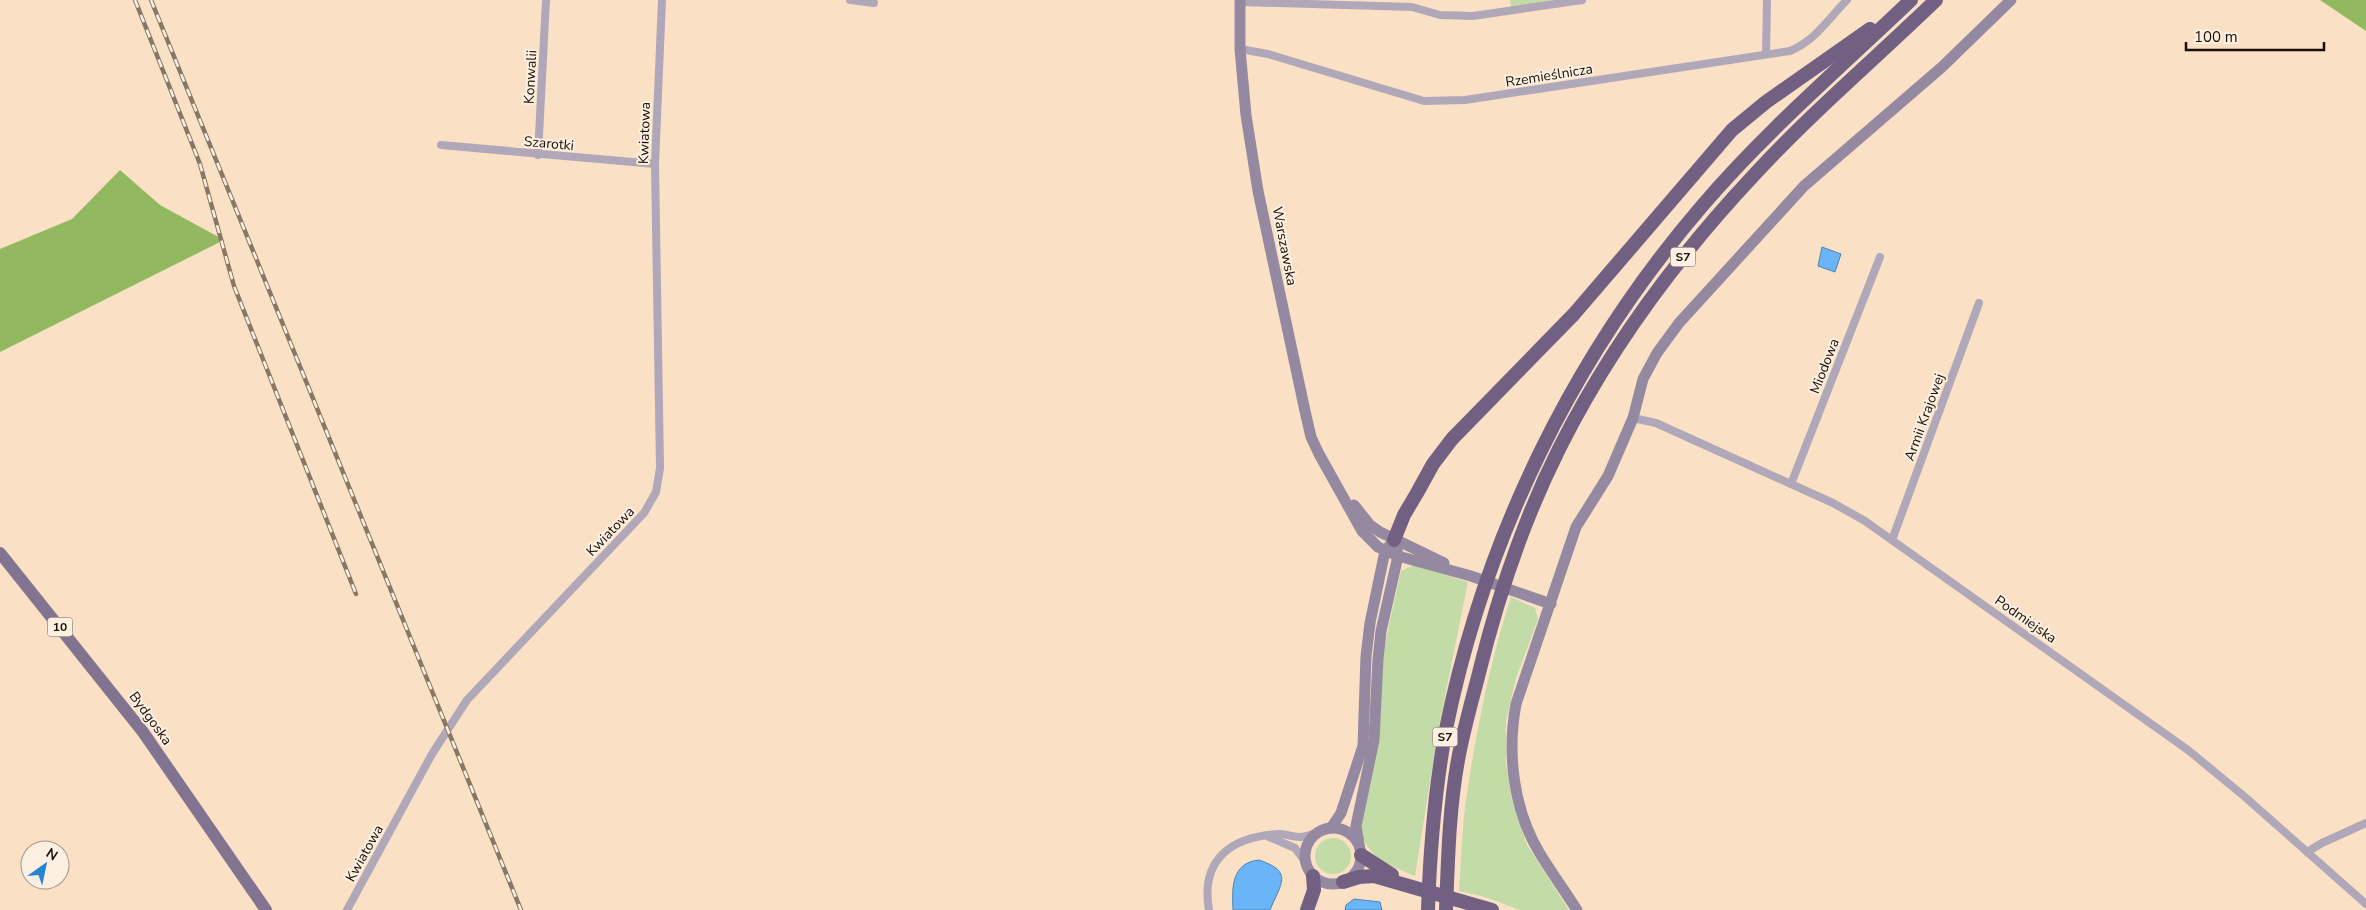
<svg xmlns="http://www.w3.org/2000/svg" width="2366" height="910" font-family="'Nunito Sans',sans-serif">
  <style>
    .green { fill: #c3dba7 }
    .forest { fill: #93b960 }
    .water { fill: #6ab4f8; stroke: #5282af }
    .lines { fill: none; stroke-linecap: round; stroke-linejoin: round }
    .street { stroke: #b0a7b8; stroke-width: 8 }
    .secondary { stroke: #9589a1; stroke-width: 11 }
    .primary { stroke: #827391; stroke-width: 12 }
    .highway { stroke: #726083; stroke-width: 14 }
    .rail-casing { stroke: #897764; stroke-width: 4.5 }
    .rail { stroke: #fdf0e2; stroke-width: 2.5; stroke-dasharray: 8; stroke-linecap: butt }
    .labels { text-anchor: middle; stroke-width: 4; stroke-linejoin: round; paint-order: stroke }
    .shield { fill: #fdf0e2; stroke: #5e5247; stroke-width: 1 }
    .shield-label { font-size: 12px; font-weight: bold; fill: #1a0f04 }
    .street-label { font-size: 14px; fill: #1a0f04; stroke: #fdf0e2 }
  </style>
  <rect width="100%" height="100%" fill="#fae0c5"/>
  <!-- green -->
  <g class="green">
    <polygon points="1510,0 1555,0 1511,7"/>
    <path d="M1414 565 1468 582 1439 726 1415 876C1385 863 1370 860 1359 828L1382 657 1401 571Z"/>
    <path d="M1511 597 1535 608 1538 619 1516 678 1506 721V763L1511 796 1527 845 1569 910H1520L1485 897 1459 891C1461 863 1462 835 1465 807 1475 736 1489 665 1511 597Z"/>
    <circle cx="1333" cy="856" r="18"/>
  </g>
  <!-- forest -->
  <g class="forest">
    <polygon points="2320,0 2366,0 2366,31"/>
    <polygon points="120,170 160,205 224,240 0,352 0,249 72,219"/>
  </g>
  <!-- water -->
  <g class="water">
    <polygon points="1822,247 1841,254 1835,272 1818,266"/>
    <path d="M1259 860C1294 872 1281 883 1270 910H1233C1232 888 1231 863 1259 860Z"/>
    <polygon points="1354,899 1380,902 1382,910 1345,910 1346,905"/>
  </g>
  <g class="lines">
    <!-- street -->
    <g class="street">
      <polyline points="850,0 874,3"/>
      <polyline points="1240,2 1412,7 1440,15 1473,16 1582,0"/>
      <path d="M1240 49 1268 54 1424 101 1465 100 1790 51C1817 39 1827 20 1847 0"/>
      <polyline points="1766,54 1767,0"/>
      <polyline points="441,145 655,164"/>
      <polyline points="538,155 546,0"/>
      <polyline points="1633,418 1656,423 1833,503 1865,521 2188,750 2245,797 2366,904"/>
      <polyline points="1791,484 1880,257"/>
      <polyline points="1892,540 1979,303"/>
      <polyline points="1269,837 1295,848 1306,863"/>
      <polyline points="2307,852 2322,843 2366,823"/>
      <polyline points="347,910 432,754 467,700 644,513 656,492 660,468 655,164 662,0"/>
      <path d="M1209 910C1200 859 1232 836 1280 834 1286 834 1292 837 1299 837 1305 837 1312 834 1318 833"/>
    </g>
    <!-- secondary -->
    <g class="secondary">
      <polyline points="1240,0 1240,49 1246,115 1258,191 1305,411 1311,437 1319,454 1362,531 1378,547 1398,556 1471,576 1551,604"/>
      <polyline points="1354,505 1370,525 1380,532 1444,563"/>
      <polyline points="1331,828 1341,813 1363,746 1366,656 1370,623 1385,551 1390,545"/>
      <circle cx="1333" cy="856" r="28"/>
      <polyline points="1359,844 1356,826 1374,740 1378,659 1381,631 1398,556 1397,550"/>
      <path d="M1577 910C1565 891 1551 872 1539 852 1513 808 1507 753 1516 704L1576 527 1608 476 1633 418 1643 379 1657 353 1679 323 1804 186 1942 67 2011 0"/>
    </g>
    <!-- primary -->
    <polyline class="primary" points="0,553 143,732 266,910"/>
    <!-- highway -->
    <g class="highway">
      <polyline points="1394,540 1404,515 1417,493 1433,464 1452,439 1574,314 1732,130 1766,102 1870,29"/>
      <polyline points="1361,855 1392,875"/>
      <polyline points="1343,882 1359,877 1374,876 1492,910"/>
      <polyline points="1307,910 1314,890 1313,876"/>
      <path d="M1428 910C1430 850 1435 788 1446 729 1485 537 1574 355 1702 206 1765 132 1841 67 1911 0"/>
      <path d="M1446 910C1448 860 1449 809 1458 760 1463 732 1471 704 1478 677 1497 599 1523 521 1559 449 1609 349 1678 256 1754 175 1811 113 1876 58 1936 0"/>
    </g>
    <!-- rail casing -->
    <g class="rail-casing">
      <g id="rail">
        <polyline points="135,0 200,164 234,286 356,594"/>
        <polyline points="151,0 521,910"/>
      </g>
    </g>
    <!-- rail -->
    <use href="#rail" class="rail"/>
  </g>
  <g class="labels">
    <!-- shield labels -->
    <g class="shield">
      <rect x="1670.5" y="247.5" width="25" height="19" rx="4"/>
      <rect x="47.5" y="617.5" width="25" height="19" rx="4"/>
      <rect x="1432.5" y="727.5" width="25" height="19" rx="4"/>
    </g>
    <g class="shield-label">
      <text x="1683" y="261">S7</text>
      <text x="60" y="631">10</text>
      <text x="1445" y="741">S7</text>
    </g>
    <!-- street labels -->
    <g class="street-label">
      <text transform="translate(1549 75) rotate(-9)" y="5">Rzemieślnicza</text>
      <text transform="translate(530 77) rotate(-87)" y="5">Konwalii</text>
      <text transform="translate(644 133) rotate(-88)" y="5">Kwiatowa</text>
      <text transform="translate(549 143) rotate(5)" y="5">Szarotki</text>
      <text transform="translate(1285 246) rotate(79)" y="5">Warszawska</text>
      <text transform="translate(1824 366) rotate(-69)" y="5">Miodowa</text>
      <text transform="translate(1924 417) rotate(-70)" y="5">Armii Krajowej</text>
      <text transform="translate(610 531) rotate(-46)" y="5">Kwiatowa</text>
      <text transform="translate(2026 619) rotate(35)" y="5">Podmiejska</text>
      <text transform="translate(151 718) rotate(54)" y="5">Bydgoska</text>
      <text transform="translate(364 853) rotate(-61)" y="5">Kwiatowa</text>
    </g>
  </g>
  <!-- north arrow -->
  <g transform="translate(45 865) rotate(33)"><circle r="24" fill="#fdf0e2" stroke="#a29689"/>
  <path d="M0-4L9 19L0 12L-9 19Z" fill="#2684d0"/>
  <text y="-8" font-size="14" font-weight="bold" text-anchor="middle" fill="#1a0f04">N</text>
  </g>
  <!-- scale -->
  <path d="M2186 42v8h138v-8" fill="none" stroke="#1a0f04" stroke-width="2.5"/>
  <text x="2194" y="42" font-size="15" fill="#1a0f04" stroke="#fdf0e2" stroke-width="4" paint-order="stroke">100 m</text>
</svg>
